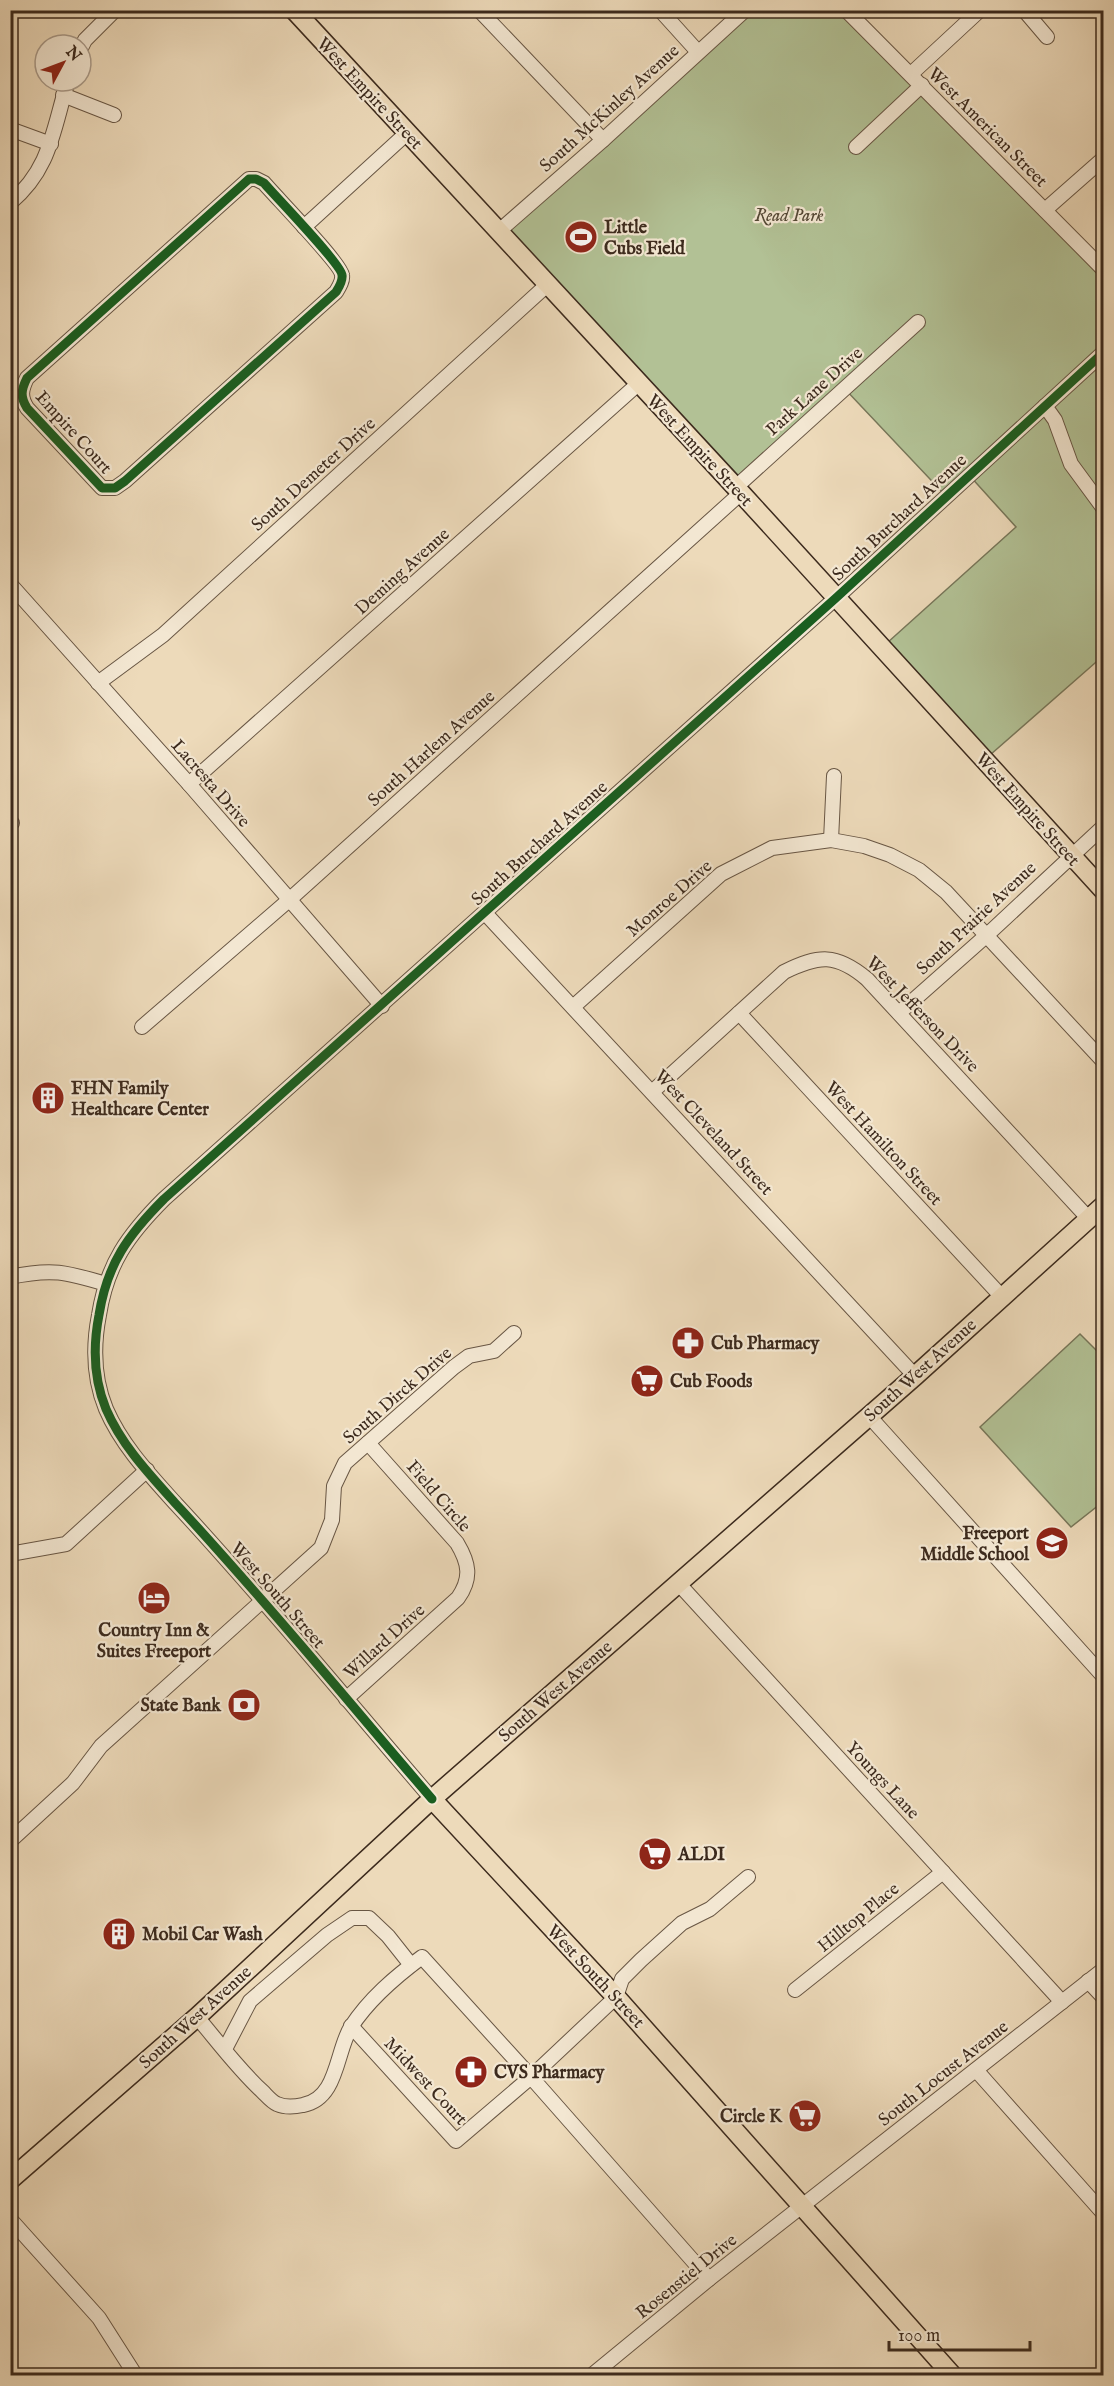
<svg xmlns="http://www.w3.org/2000/svg" width="1114" height="2386" font-family="'IM FELL English',serif">
  <style>
    .green { fill: #b2c195; stroke: #777659; stroke-width: 1.5 }
    .lines { fill: none; stroke-linecap: round; stroke-linejoin: round }
    .minor-casing { stroke: #685644; stroke-width: 16 }
    .major-casing { stroke: #3c2a1d; stroke-width: 21 }
    .minor { stroke: #f3e7d2; stroke-width: 14 }
    .major { stroke: #eddaba; stroke-width: 18 }
    .cycleway-casing { stroke: #f3e7d2; stroke-width: 13 }
    .cycleway { stroke: #1b5e20; stroke-width: 9 }
    .labels { text-anchor: middle; stroke-width: 4.5; stroke-linejoin: round; paint-order: stroke }
    .street-label { font-size: 18px; fill: #3c2a1d; stroke: #f3e7d2 }
    .park-label { font-size: 18px; font-style: italic; fill: #544835; stroke: #f3e7d2 }
    .poi-label { font-size: 18px; font-weight: bold; fill: #3c2a1d; stroke: #f3e7d2; text-anchor: start }
  </style>
  <rect width="100%" height="100%" fill="#eddaba"/>
  <filter id="stains"><feTurbulence type="fractalNoise" baseFrequency=".00333" numOctaves="4"/><feColorMatrix values="0 0 0 0 .2 0 0 0 0 .09 0 0 0 0 .02 0 0 0 .5 -.17"/></filter>
  <radialGradient id="worn" r=".72"><stop offset=".6" stop-color="#630" stop-opacity="0"/><stop offset="1" stop-color="#630" stop-opacity=".3"/></radialGradient>
  <!-- green -->
  <g class="green">
    <polygon points="746,11 845,11 1103,271 1103,656 990,755 887,643 1016,527 969,475 946,496 844,388 736,487 502,228"/>
    <polygon points="1080,1334 1103,1357 1104,1501 1071,1527 980,1427"/>
  </g>
  <g class="lines">
    <!-- minor casing -->
    <g class="minor-casing">
      <g id="minor">
        <polyline points="479,10 603,140"/>
        <polyline points="660,10 698,52"/>
        <polyline points="846,10 1104,270"/>
        <polyline points="1024,10 1047,37"/>
        <polyline points="81,48 85,40 115,10"/>
        <polyline points="911,74 980,10"/>
        <polyline points="63,95 114,115"/>
        <polyline points="10,129 51,144"/>
        <polyline points="856,147 922,85"/>
        <path d="M249 179H256L264 183C275 196 341 264 342 275 343 281 339 287 336 292L125 481 115 488H102L27 408C20 397 21 390 27 378Z"/>
        <path d="M10 203C51 169 53 129 68 81"/>
        <polyline points="1045,210 1104,158"/>
        <polyline points="304,227 407,133"/>
        <polyline points="498,232 603,140 745,10"/>
        <polyline points="1045,406 1055,420 1071,464 1104,509"/>
        <polyline points="736,487 918,322"/>
        <polyline points="10,584 189,784 382,1006"/>
        <polyline points="98,683 163,635 547,285"/>
        <polyline points="189,784 638,384"/>
        <polyline points="10,821 12,823"/>
        <polyline points="831,840 834,776"/>
        <polyline points="485,913 915,1376"/>
        <polyline points="573,1007 721,874 772,848 831,840 864,846 890,855 919,870 946,892 1104,1062"/>
        <polyline points="739,1013 1002,1297"/>
        <polyline points="899,1013 987,935 1104,826"/>
        <polyline points="142,1027 289,900 741,493"/>
        <path d="M652 1092 784 972C819 955 836 953 867 979L1089 1219"/>
        <path d="M10 1277C52 1268 66 1272 106 1284"/>
        <polyline points="869,1416 1104,1677"/>
        <polyline points="10,1554 66,1544 147,1470"/>
        <polyline points="678,1583 1062,2002"/>
        <path d="M346 1699 458 1598C472 1578 469 1563 457 1543L368 1443"/>
        <path d="M432 1799C375 1733 319 1665 261 1599 233 1567 205 1535 176 1504 150 1475 122 1446 106 1409 94 1380 93 1346 99 1315 107 1264 128 1235 164 1199L837 597 1104 352"/>
        <polyline points="10,1841 73,1783 101,1746 321,1548 332,1520 334,1486 345,1463 454,1367 469,1356 494,1351 514,1333"/>
        <polyline points="1088,1981 1104,1998"/>
        <polyline points="795,1990 943,1872"/>
        <path d="M197 2017C219 2043 238 2069 263 2092 267 2096 272 2102 277 2104 286 2108 294 2107 303 2105 338 2099 336 2051 351 2027 369 1999 395 1977 422 1957L531 2077 616 1997 622 1979 641 1960 682 1923 710 1909 748 1877"/>
        <polyline points="351,2026 456,2141 531,2077 709,2279"/>
        <polyline points="225,2049 250,2001 327,1935 352,1918 369,1918 388,1936 411,1965"/>
        <polyline points="976,2070 1104,2214"/>
        <polyline points="10,2219 99,2318 136,2376"/>
        <polyline points="591,2376 709,2279 1104,1969"/>
      </g>
    </g>
    <!-- major casing -->
    <g class="major-casing">
      <g id="major">
        <polyline points="294,10 741,493 1104,891"/>
        <polyline points="432,1799 616,1997 953,2376"/>
        <polyline points="10,2180 197,2017 432,1799 915,1376 1104,1205"/>
      </g>
    </g>
    <!-- minor -->
    <use href="#minor" class="minor"/>
    <!-- major -->
    <use href="#major" class="major"/>
    <!-- cycleway casing -->
    <g class="cycleway-casing">
      <g id="cycleway">
        <path d="M249 179H256L264 183C275 196 341 264 342 275 343 281 339 287 336 292L125 481 115 488H102L27 408C20 397 21 390 27 378Z"/>
        <path d="M432 1799C375 1733 319 1665 261 1599 233 1567 205 1535 176 1504 150 1475 122 1446 106 1409 94 1380 93 1346 99 1315 107 1264 128 1235 164 1199L837 597 1104 352"/>
      </g>
    </g>
    <!-- cycleway -->
    <use href="#cycleway" class="cycleway"/>
  </g>
  <!-- icons -->
  <defs>
    <g id="stadium-disc" transform="scale(1.725)"><circle r="9.5" fill="#8f2418" stroke="#f3e7d2"/><path d="M0-5a6.5 5 0 1 0 0 10a6.5 5 0 1 0 0-10ZM-3.5-1.8h7v3.6h-7Z" fill="#fff"/></g>
    <g id="building-disc" transform="scale(1.725)"><circle r="9.5" fill="#8f2418" stroke="#f3e7d2"/><path d="M-4-6H4V6H1V3H-1V6H-4ZM-2.5-4.3h1.7v1.8h-1.7ZM.8-4.3h1.7v1.8H.8ZM-2.5-1h1.7V.8h-1.7ZM.8-1h1.7V.8H.8Z" fill="#fff"/></g>
    <g id="pharmacy-disc" transform="scale(1.725)"><circle r="9.5" fill="#8f2418" stroke="#f3e7d2"/><path d="M-2-6h4v4h4v4h-4v4h-4v-4h-4v-4h4Z" fill="#fff"/></g>
    <g id="supermarket-disc" transform="scale(1.725)"><circle r="9.5" fill="#8f2418" stroke="#f3e7d2"/><path d="M-6-5.5h2.5l.6 2H6L4.5 2H-2.5L-4.4-4H-6ZM-1.5 3.2a1.3 1.3 0 1 0 .1 0ZM3 3.2a1.3 1.3 0 1 0 .1 0Z" fill="#fff"/></g>
    <g id="school-disc" transform="scale(1.725)"><circle r="9.5" fill="#8f2418" stroke="#f3e7d2"/><path d="M0-5L7-2L0 1L-7-2ZM-4 1L0 2.5L4 1V4Q0 6-4 4Z" fill="#fff"/></g>
    <g id="hotel-disc" transform="scale(1.725)"><circle r="9.5" fill="#8f2418" stroke="#f3e7d2"/><path d="M-6-4.5h1.5V1H6V5H4.5V3h-9V5H-6ZM-4 0a1.8 1.8 0 1 1 3.6 0ZM.5 0V-2.5h3Q6-2.5 6 0Z" fill="#fff"/></g>
    <g id="bank-disc" transform="scale(1.725)"><circle r="9.5" fill="#8f2418" stroke="#f3e7d2"/><path d="M-6-4H6V4H-6ZM0-2.3a2.3 2.3 0 1 0 0 4.6a2.3 2.3 0 1 0 0-4.6Z" fill="#fff"/></g>
  </defs>
  <g fill-rule="evenodd">
    <use href="#stadium-disc" x="581" y="237"/>
    <use href="#building-disc" x="48" y="1098"/>
    <use href="#pharmacy-disc" x="688" y="1343"/>
    <use href="#supermarket-disc" x="647" y="1381"/>
    <use href="#school-disc" x="1052" y="1543"/>
    <use href="#hotel-disc" x="154" y="1598"/>
    <use href="#bank-disc" x="244" y="1705"/>
    <use href="#supermarket-disc" x="655" y="1854"/>
    <use href="#building-disc" x="119" y="1934"/>
    <use href="#pharmacy-disc" x="471" y="2072"/>
    <use href="#supermarket-disc" x="805" y="2116"/>
  </g>
  <g class="labels">
    <!-- street labels -->
    <g class="street-label">
      <text transform="translate(370 93) rotate(47)" y="6">West Empire Street</text>
      <text transform="translate(609 108) rotate(-42)" y="6">South McKinley Avenue</text>
      <text transform="translate(988 127) rotate(45)" y="6">West American Street</text>
      <text transform="translate(814 391) rotate(-42)" y="6">Park Lane Drive</text>
      <text transform="translate(74 432) rotate(48)" y="6">Empire Court</text>
      <text transform="translate(700 450) rotate(47)" y="6">West Empire Street</text>
      <text transform="translate(313 474) rotate(-42)" y="6">South Demeter Drive</text>
      <text transform="translate(899 517) rotate(-43)" y="6">South Burchard Avenue</text>
      <text transform="translate(402 571) rotate(-42)" y="6">Deming Avenue</text>
      <text transform="translate(431 748) rotate(-42)" y="6">South Harlem Avenue</text>
      <text transform="translate(211 783) rotate(49)" y="6">Lacresta Drive</text>
      <text transform="translate(1028 809) rotate(48)" y="6">West Empire Street</text>
      <text transform="translate(539 843) rotate(-42)" y="6">South Burchard Avenue</text>
      <text transform="translate(669 898) rotate(-41)" y="6">Monroe Drive</text>
      <text transform="translate(976 918) rotate(-43)" y="6">South Prairie Avenue</text>
      <text transform="translate(923 1014) rotate(46)" y="6">West Jefferson Drive</text>
      <text transform="translate(714 1132) rotate(47)" y="6">West Cleveland Street</text>
      <text transform="translate(884 1143) rotate(47)" y="6">West Hamilton Street</text>
      <text transform="translate(920 1370) rotate(-42)" y="6">South West Avenue</text>
      <text transform="translate(397 1395) rotate(-41)" y="6">South Dirck Drive</text>
      <text transform="translate(439 1496) rotate(49)" y="6">Field Circle</text>
      <text transform="translate(278 1595) rotate(49)" y="6">West South Street</text>
      <text transform="translate(384 1641) rotate(-42)" y="6">Willard Drive</text>
      <text transform="translate(555 1691) rotate(-41)" y="6">South West Avenue</text>
      <text transform="translate(883 1780) rotate(47)" y="6">Youngs Lane</text>
      <text transform="translate(858 1917) rotate(-39)" y="6">Hilltop Place</text>
      <text transform="translate(596 1976) rotate(47)" y="6">West South Street</text>
      <text transform="translate(195 2017) rotate(-42)" y="6">South West Avenue</text>
      <text transform="translate(943 2073) rotate(-38)" y="6">South Locust Avenue</text>
      <text transform="translate(426 2081) rotate(47)" y="6">Midwest Court</text>
      <text transform="translate(686 2276) rotate(-39)" y="6">Rosenstiel Drive</text>
    </g>
    <!-- park labels -->
    <g class="park-label">
      <text x="789" y="221">Read Park</text>
    </g>
    <!-- poi labels -->
    <g class="poi-label">
      <text x="604" y="233">Little<tspan x="604" dy="21">Cubs Field</tspan></text>
      <text x="71" y="1094">FHN Family<tspan x="71" dy="21">Healthcare Center</tspan></text>
      <text x="711" y="1349">Cub Pharmacy</text>
      <text x="670" y="1387">Cub Foods</text>
      <text x="1029" y="1539" text-anchor="end">Freeport<tspan x="1029" dy="21">Middle School</tspan></text>
      <text x="154" y="1636" text-anchor="middle">Country Inn &amp;<tspan x="154" dy="21">Suites Freeport</tspan></text>
      <text x="221" y="1711" text-anchor="end">State Bank</text>
      <text x="678" y="1860">ALDI</text>
      <text x="142" y="1940">Mobil Car Wash</text>
      <text x="494" y="2078">CVS Pharmacy</text>
      <text x="782" y="2122" text-anchor="end">Circle K</text>
    </g>
  </g>
  <!-- margin -->
  <rect width="1114" height="2386" fill="none" stroke="#eddaba" stroke-width="36"/>
  <rect x="12" y="12" width="1090" height="2362" fill="none" stroke="#3c2a1d" stroke-width="3"/>
  <rect x="18" y="18" width="1078" height="2350" fill="none" stroke="#3c2a1d" stroke-width="1.5"/>
  <!-- north arrow -->
  <g transform="translate(63 63) rotate(49)"><circle r="28" fill="#f3e7d2" stroke="#aa9b8a" stroke-width="1.5"/>
  <path d="M0-4.5L10 22L0 15L-10 22Z" fill="#8f2418"/>
  <text y="-9" font-size="16" font-weight="bold" text-anchor="middle" fill="#3c2a1d">N</text>
  </g>
  <!-- scale -->
  <path d="M889 2341v9h141v-9" fill="none" stroke="#3c2a1d" stroke-width="3"/>
  <text x="898" y="2341" font-size="18" fill="#3c2a1d" stroke="#f3e7d2" stroke-width="4.5" paint-order="stroke">100 m</text>
  <rect width="100%" height="100%" filter="url(#stains)"/>
  <rect width="100%" height="100%" fill="url(#worn)"/>
</svg>
